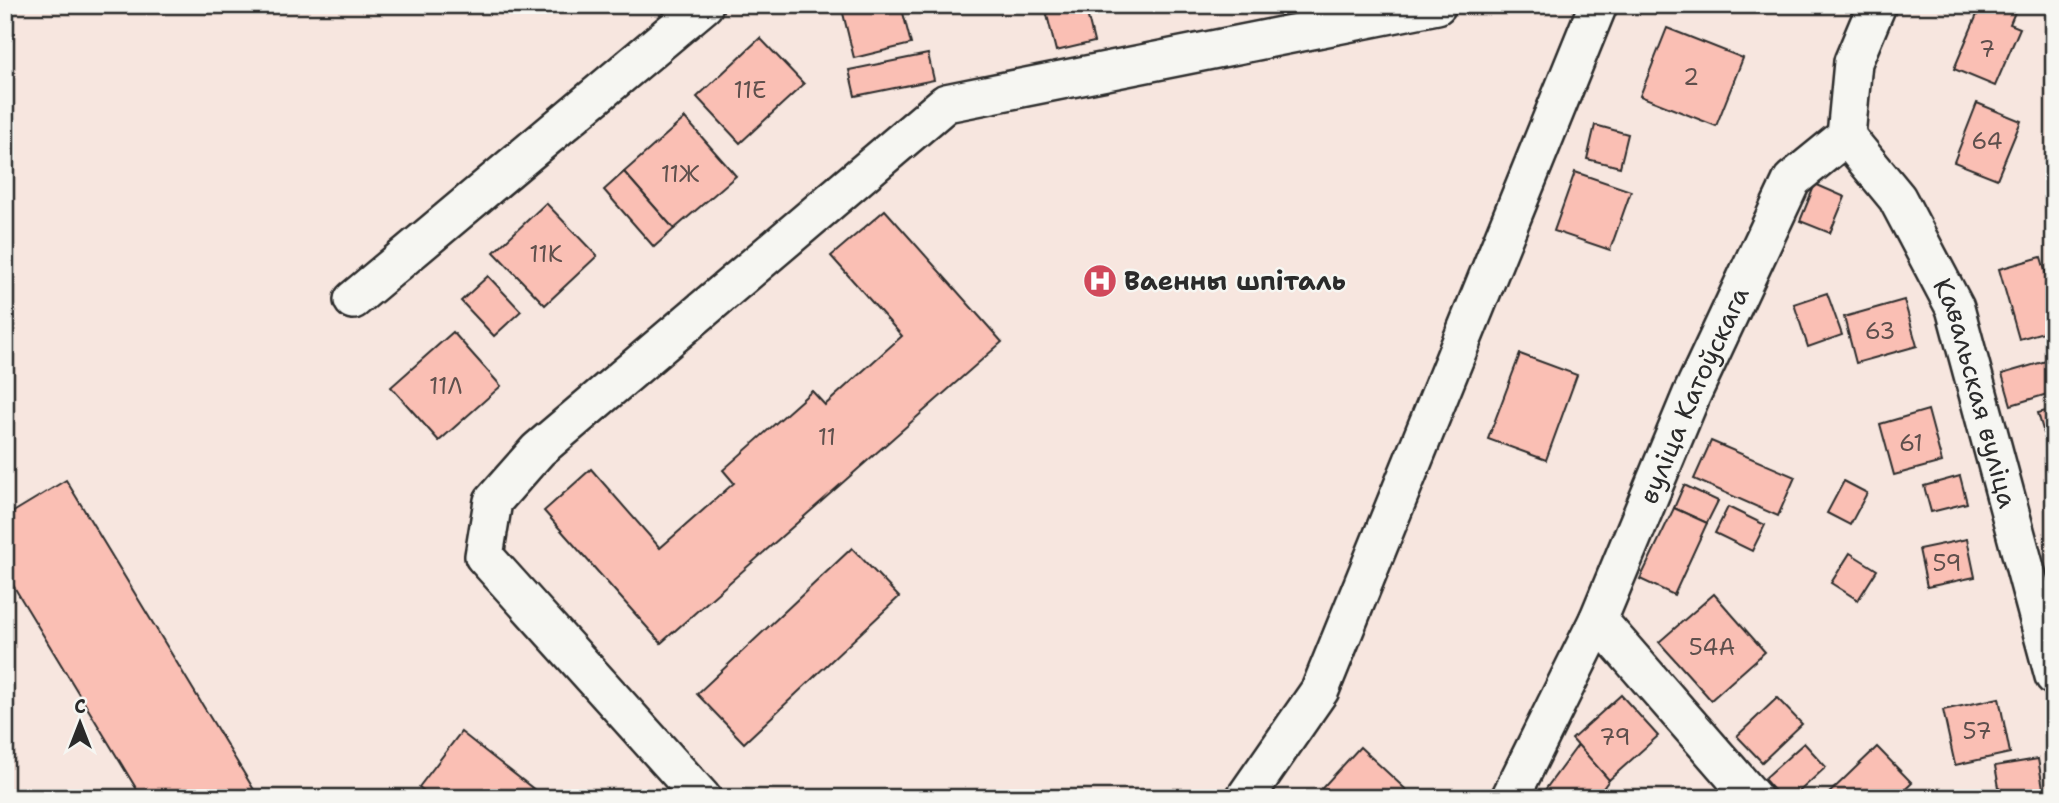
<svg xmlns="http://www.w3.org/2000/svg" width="2059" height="803" font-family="'Shantell Sans',sans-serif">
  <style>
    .building { fill: #fabfb4; stroke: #2b2b2b; stroke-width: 2 }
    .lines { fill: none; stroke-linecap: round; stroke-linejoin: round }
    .minor-casing { stroke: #2b2b2b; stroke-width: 42 }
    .minor { stroke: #f6f6f2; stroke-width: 37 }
    .labels { text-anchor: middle; stroke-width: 5; stroke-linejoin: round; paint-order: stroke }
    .number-label { font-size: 23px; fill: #5f504d }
    .poi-label { font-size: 26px; font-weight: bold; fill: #2b2b2b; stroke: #f6f6f2; text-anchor: start }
    .street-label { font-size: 26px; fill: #2b2b2b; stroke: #f6f6f2 }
  </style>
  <rect width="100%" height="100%" fill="#f7e6df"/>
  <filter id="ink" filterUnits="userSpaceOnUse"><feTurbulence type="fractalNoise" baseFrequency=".0143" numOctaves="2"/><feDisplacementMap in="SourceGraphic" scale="14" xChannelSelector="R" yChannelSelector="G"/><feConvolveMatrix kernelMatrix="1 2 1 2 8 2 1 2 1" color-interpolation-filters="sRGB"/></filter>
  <g filter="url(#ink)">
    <!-- building -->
    <g class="building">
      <polygon points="841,5 901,5 911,44 854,58"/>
      <polygon points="921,5 955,5 923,13"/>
      <polygon points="1051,5 1085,5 1094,42 1056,51 1045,7"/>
      <polygon points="1981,5 2018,5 2010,24 2020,28 1995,86 1954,69"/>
      <polygon points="1667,28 1743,58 1716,126 1640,96"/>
      <polygon points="760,38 804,84 740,143 697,97"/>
      <polygon points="928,54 934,80 855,96 849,70"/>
      <polygon points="1977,103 2021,121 1997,179 1954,162"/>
      <polygon points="685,118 736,176 674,229 624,172"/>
      <polygon points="1595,125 1628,134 1620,167 1587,159"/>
      <polygon points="624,172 674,229 654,247 604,190"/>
      <polygon points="1575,172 1631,191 1610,250 1554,231"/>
      <polygon points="1815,184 1845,197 1830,233 1800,221"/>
      <polygon points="546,203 597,256 545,305 494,252"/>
      <polygon points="885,210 1002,342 661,643 544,511 591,469 660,548 734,483 723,470 812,391 825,405 902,336 831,256"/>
      <polygon points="2041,257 2054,301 2054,329 2019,339 1999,269"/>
      <polygon points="488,276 521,311 494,336 461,301"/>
      <polygon points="1827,293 1842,335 1808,347 1794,304"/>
      <polygon points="1904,300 1917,346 1856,363 1844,317"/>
      <polygon points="453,332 501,386 439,441 391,387"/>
      <polygon points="1520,354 1577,375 1546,460 1488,439"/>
      <polygon points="2046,361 2054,392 2011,405 2002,374"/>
      <polygon points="2054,409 2054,468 2038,413"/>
      <polygon points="1928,410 1942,462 1894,475 1880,424"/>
      <polygon points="1711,441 1795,477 1778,516 1694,479"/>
      <polygon points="1960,476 1967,503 1931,512 1924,486"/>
      <polygon points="66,480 259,798 142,798 5,572 5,517"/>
      <polygon points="1844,481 1867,493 1850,525 1827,513"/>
      <polygon points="1684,485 1718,501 1707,523 1674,508"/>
      <polygon points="1728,507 1765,525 1752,551 1715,533"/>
      <polygon points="1674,508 1707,523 1674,595 1640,579"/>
      <polygon points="1967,539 1975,577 1927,587 1919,549"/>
      <polygon points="852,548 899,597 744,743 697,694"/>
      <polygon points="1850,553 1877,570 1858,600 1831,583"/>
      <polygon points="1714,594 1765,652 1711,700 1659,642"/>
      <polygon points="1621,695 1658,736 1609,780 1572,739"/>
      <polygon points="1777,698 1802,724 1762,762 1737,736"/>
      <polygon points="1999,698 2010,753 1955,765 1943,710"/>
      <polygon points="461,732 545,798 433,798 419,787"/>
      <polygon points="1804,743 1826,767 1792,798 1781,798 1764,779"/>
      <polygon points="1578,745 1609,780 1596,798 1539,798"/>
      <polygon points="1360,747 1415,798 1313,798"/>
      <polygon points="1877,747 1912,783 1896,798 1824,798"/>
      <polygon points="2038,759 2044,793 2001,798 1995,766"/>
    </g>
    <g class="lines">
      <!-- minor casing -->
      <g class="minor-casing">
        <g id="minor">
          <path id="s1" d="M1846 136 1897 198 1955 308 2054 676"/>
          <polyline points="353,300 704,5"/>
          <polyline points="1598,620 1753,798"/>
          <polyline points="702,798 484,556 493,501 538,450 946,103 1437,5"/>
          <polyline points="1245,798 1320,690 1598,5"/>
          <path id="s2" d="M1510 798 1598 620 1691 396 1792 180 1846 136 1853 62 1877 5"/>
        </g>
      </g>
      <!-- minor -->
      <use href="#minor" class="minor"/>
    </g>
  </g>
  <!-- icons -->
  <defs>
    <g id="hospital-disc" transform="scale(1.75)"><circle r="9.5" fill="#d1495b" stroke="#f6f6f2"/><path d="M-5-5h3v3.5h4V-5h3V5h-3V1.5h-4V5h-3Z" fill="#fff"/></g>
  </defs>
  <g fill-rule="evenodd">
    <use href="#hospital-disc" x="1100" y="281"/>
  </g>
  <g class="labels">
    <!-- number labels -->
    <g class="number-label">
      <text x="1987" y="57">7</text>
      <text x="1691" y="85">2</text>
      <text x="750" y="98">11Е</text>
      <text x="1987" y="149">64</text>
      <text x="680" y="182">11Ж</text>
      <text x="546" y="262">11К</text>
      <text x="1880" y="339">63</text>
      <text x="446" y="394">11Л</text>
      <text x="827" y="445">11</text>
      <text x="1911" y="451">61</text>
      <text x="1947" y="571">59</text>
      <text x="1712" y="655">54А</text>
      <text x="1977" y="739">57</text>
      <text x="1615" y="745">79</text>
    </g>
    <!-- poi labels -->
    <g class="poi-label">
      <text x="1124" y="290">Ваенны шпіталь</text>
    </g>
    <!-- street labels -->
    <g class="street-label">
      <text dy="9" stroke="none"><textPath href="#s1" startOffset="292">Кавальская вуліца</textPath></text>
      <text dy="9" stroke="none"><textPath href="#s2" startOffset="443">вуліца Катоўскага</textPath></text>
    </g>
  </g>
  <!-- margin -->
  <rect width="2059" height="803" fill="none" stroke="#f6f6f2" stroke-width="28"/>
  <rect x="14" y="14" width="2031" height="775" fill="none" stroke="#2b2b2b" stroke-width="2.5" filter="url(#ink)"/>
  <!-- north arrow -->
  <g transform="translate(80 723)" stroke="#f6f6f2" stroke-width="5" paint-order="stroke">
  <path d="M0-5L12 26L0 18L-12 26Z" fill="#2b2b2b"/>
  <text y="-10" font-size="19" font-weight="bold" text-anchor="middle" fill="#2b2b2b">С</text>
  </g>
</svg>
